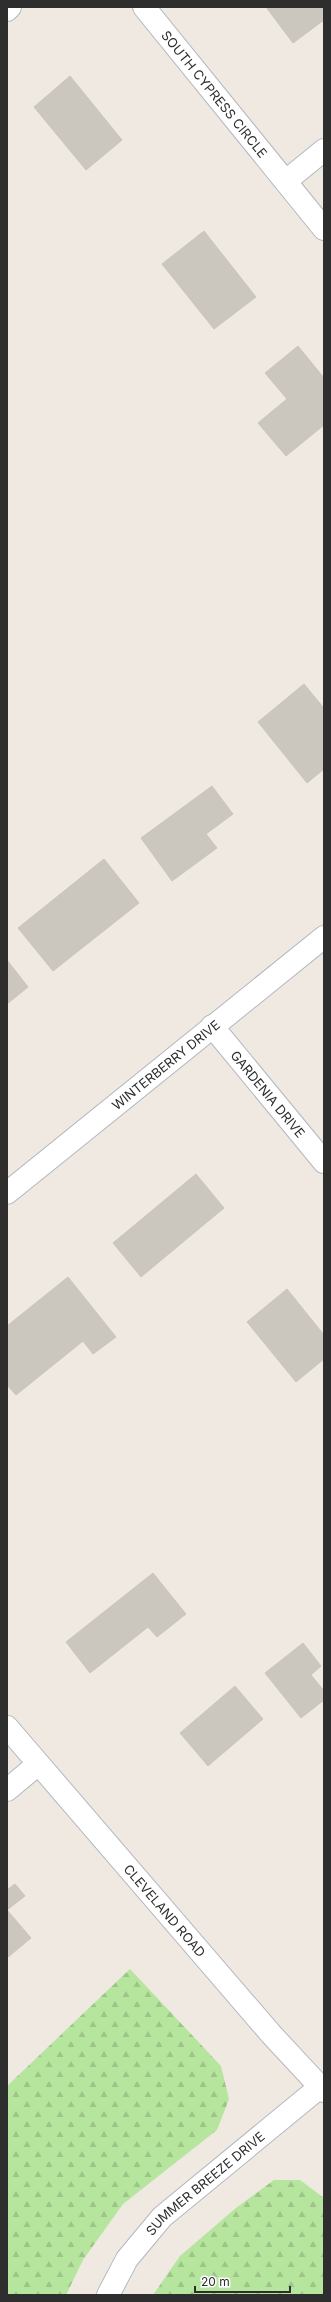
<svg xmlns="http://www.w3.org/2000/svg" width="331" height="2302" font-family="Inter,sans-serif">
  <style>
    .forest { fill: url(#forest-firs) }
    .building { fill: #cbc7bf; stroke: #cbc5ba }
    .lines { fill: none; stroke-linecap: round; stroke-linejoin: round }
    .street-casing { stroke: #b4b7c1; stroke-width: 24 }
    .secondary-casing { stroke: #b4b7c1; stroke-width: 24 }
    .street { stroke: #fff; stroke-width: 22 }
    .secondary { stroke: #fff; stroke-width: 22 }
    .labels { text-anchor: middle; stroke-width: 3.5; stroke-linejoin: round; paint-order: stroke }
    .street-label { font-size: 13px; fill: #2e2e2e; stroke: #fff }
  </style>
  <defs>
    <pattern id="forest-firs" width="22" height="20" patternUnits="userSpaceOnUse"><rect width="22" height="20" fill="#b6e59e"/><path d="M5 1l3.5 6h-7zM16 11l3.5 6h-7z" fill="#9dc588"/></pattern>
  </defs>
  <rect width="100%" height="100%" fill="#efe9e1"/>
  <!-- forest -->
  <g class="forest">
    <polygon points="130,1969 221,2066 229,2099 217,2130 123,2204 83,2260 66,2295 7,2295 7,2086"/>
    <polygon points="274,2180 300,2180 324,2198 324,2295 153,2295 180,2256 236,2208"/>
  </g>
  <!-- building -->
  <g class="building">
    <polygon points="266,7 321,7 324,11 324,20 293,43"/>
    <polygon points="70,76 122,140 86,170 34,107"/>
    <polygon points="204,231 256,297 214,329 162,264"/>
    <polygon points="298,346 324,378 324,425 286,456 258,423 287,399 265,373"/>
    <polygon points="304,684 323,707 324,706 324,769 307,783 258,722"/>
    <polygon points="212,786 233,814 206,834 217,848 172,881 141,838"/>
    <polygon points="104,859 139,903 53,971 18,928"/>
    <polygon points="7,960 28,987 7,1004"/>
    <polygon points="196,1174 224,1208 141,1277 113,1243"/>
    <polygon points="68,1277 116,1337 93,1354 83,1341 16,1395 7,1385 7,1326"/>
    <polygon points="287,1289 324,1335 324,1359 296,1382 247,1322"/>
    <polygon points="153,1573 186,1614 157,1637 148,1627 90,1673 66,1642"/>
    <polygon points="303,1643 321,1666 311,1675 324,1691 324,1700 301,1718 265,1673"/>
    <polygon points="235,1686 263,1719 208,1766 180,1733"/>
    <polygon points="15,1884 25,1896 7,1910 31,1938 7,1958 7,1890"/>
  </g>
  <g class="lines">
    <!-- street casing -->
    <g class="street-casing">
      <g id="street">
        <path id="s1" d="M144 7 324 229"/>
        <polyline points="7,10 10,7"/>
        <polyline points="286,181 324,150"/>
        <path id="s2" d="M212 1026 324 1162"/>
        <path id="s3" d="M7 1193 324 937"/>
        <polyline points="7,1790 37,1765"/>
        <path id="s4" d="M108 2295 127 2259 162 2217 320 2087"/>
      </g>
    </g>
    <!-- secondary casing -->
    <g class="secondary-casing">
      <g id="secondary">
        <path id="s5" d="M7 1727 271 2034 324 2091"/>
      </g>
    </g>
    <!-- street -->
    <use href="#street" class="street"/>
    <!-- secondary -->
    <use href="#secondary" class="secondary"/>
  </g>
  <g class="labels">
    <!-- street labels -->
    <g class="street-label">
      <text dy="5" stroke="none"><textPath href="#s1" startOffset="112">SOUTH CYPRESS CIRCLE</textPath></text>
      <text dy="5" stroke="none"><textPath href="#s3" startOffset="204">WINTERBERRY DRIVE</textPath></text>
      <text dy="5" stroke="none"><textPath href="#s2" startOffset="88">GARDENIA DRIVE</textPath></text>
      <text dy="5" stroke="none"><textPath href="#s5" startOffset="242">CLEVELAND ROAD</textPath></text>
      <text dy="5" stroke="none"><textPath href="#s4" startOffset="150">SUMMER BREEZE DRIVE</textPath></text>
    </g>
  </g>
  <!-- border -->
  <rect width="331" height="2302" fill="none" stroke="#2e2e2e" stroke-width="16"/>
  <!-- scale -->
  <path d="M195 2286v6h95v-6" fill="none" stroke="#2e2e2e" stroke-width="2"/>
  <text x="201" y="2286" font-size="12" fill="#2e2e2e" stroke="#ffffff" stroke-width="3" paint-order="stroke">20 m</text>
</svg>
